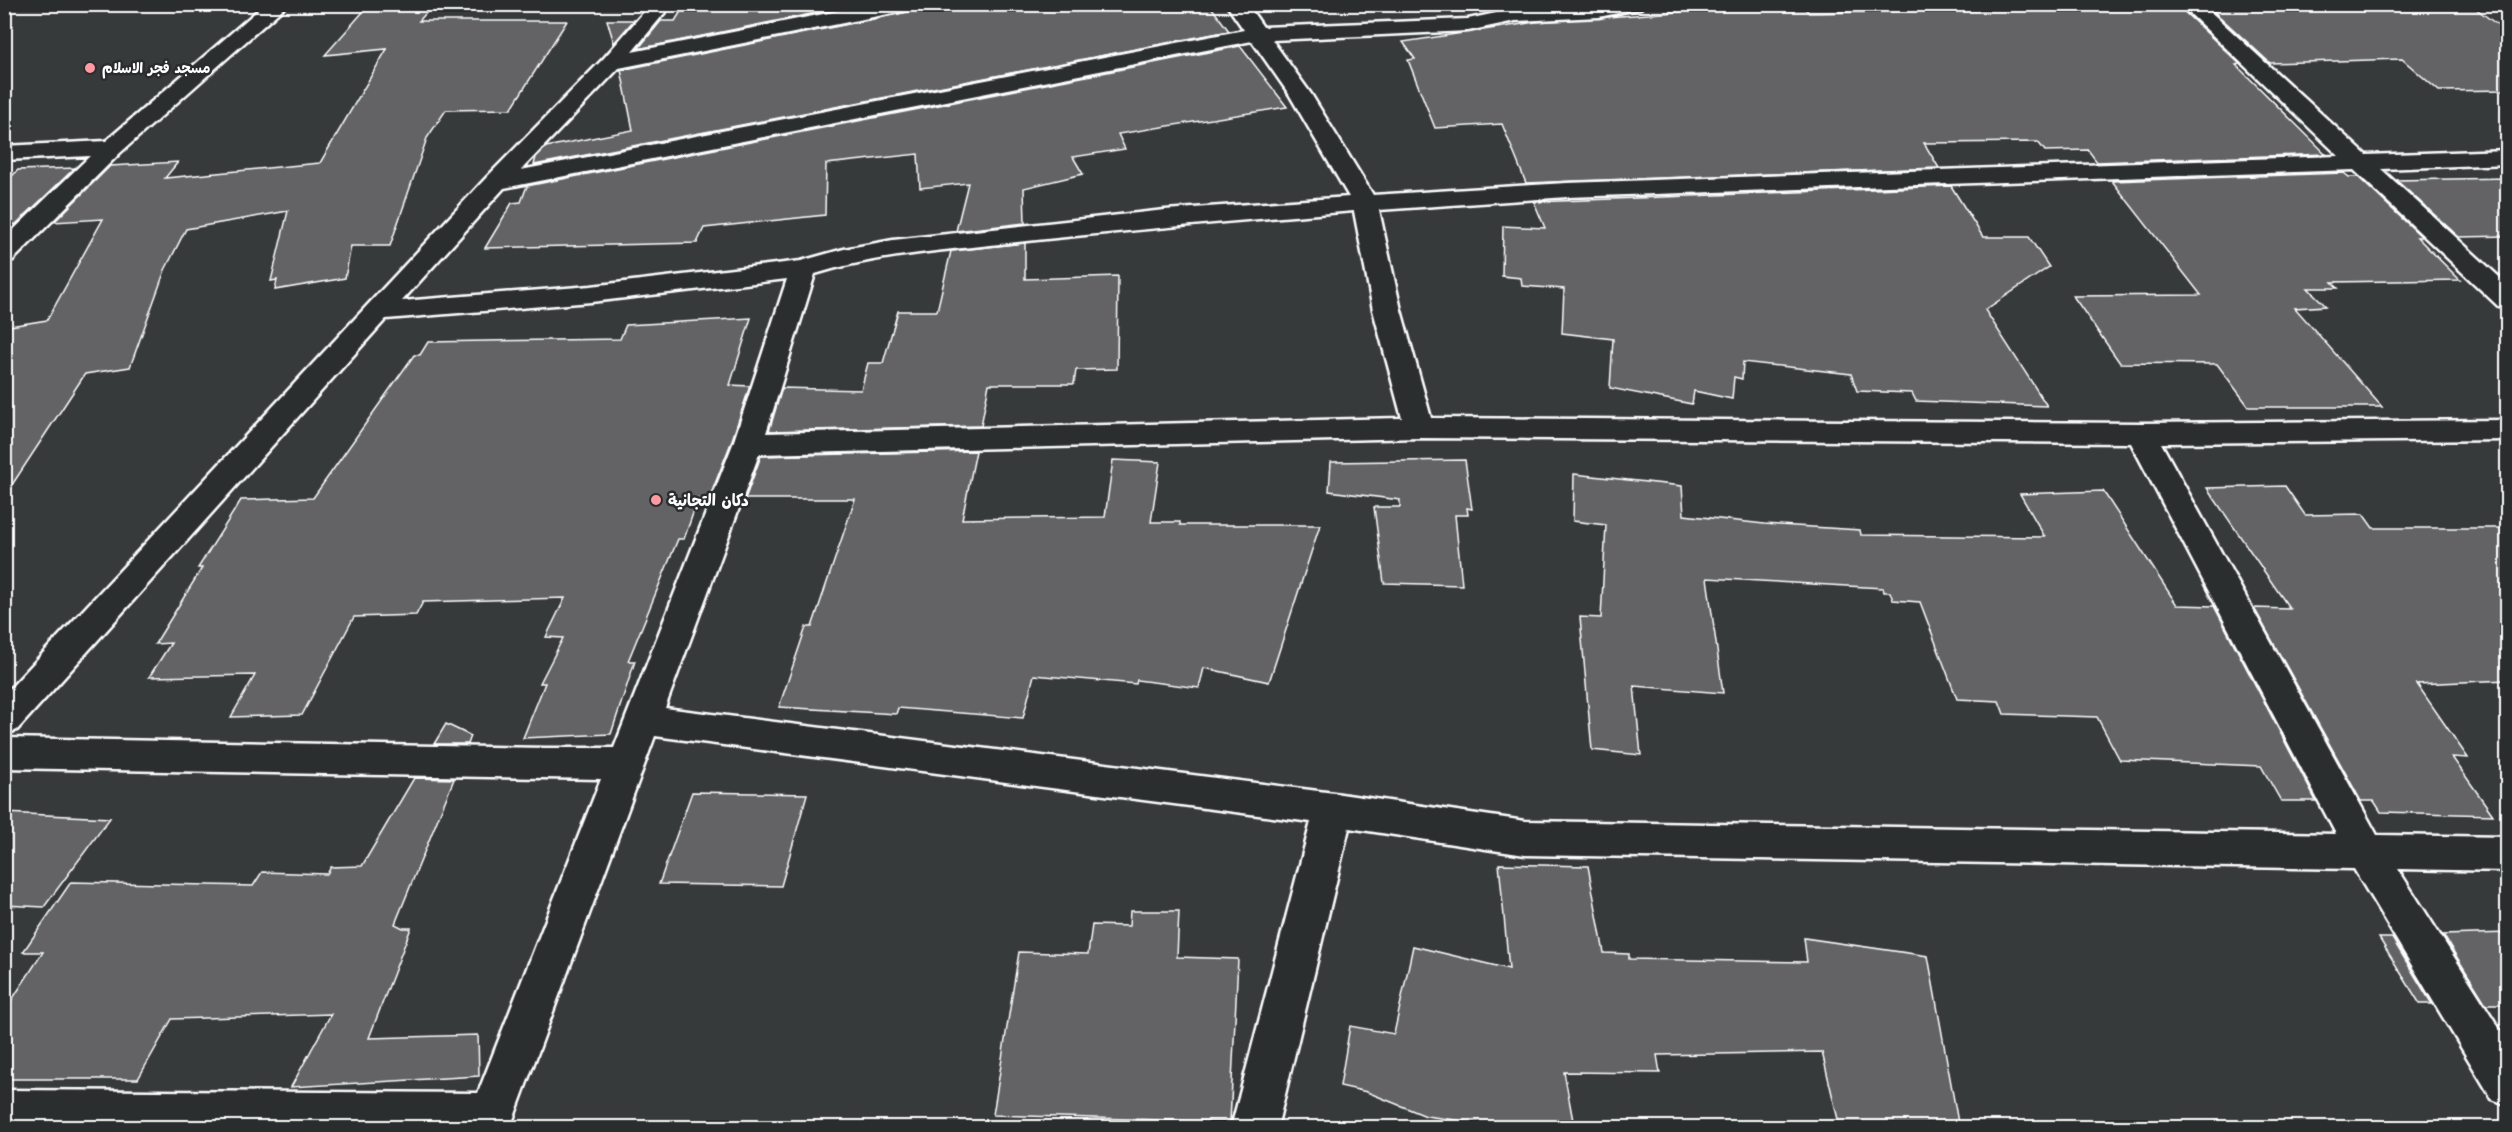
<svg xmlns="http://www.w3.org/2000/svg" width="2512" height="1132" font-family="'Comic Neue','Playpen Sans Arabic',sans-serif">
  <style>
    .building { fill: #636465; stroke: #fff; stroke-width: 1.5 }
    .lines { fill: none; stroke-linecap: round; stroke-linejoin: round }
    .street-casing { stroke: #fff; stroke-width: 5 }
    .street { fill: #2a2d2e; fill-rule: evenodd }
    .poi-dot { fill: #ff9aa2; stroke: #2a2d2e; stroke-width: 2 }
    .labels { text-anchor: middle; stroke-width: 5; stroke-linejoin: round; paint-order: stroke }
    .far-poi-label { font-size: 14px; font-weight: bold; fill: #fff; stroke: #2a2d2e; text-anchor: start }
    .poi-label { font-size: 16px; font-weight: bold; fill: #fff; stroke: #2a2d2e; text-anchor: start }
  </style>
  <rect width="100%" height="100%" fill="#373a3b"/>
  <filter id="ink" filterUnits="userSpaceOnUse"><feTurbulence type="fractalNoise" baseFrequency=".0167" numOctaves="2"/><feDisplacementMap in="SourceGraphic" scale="12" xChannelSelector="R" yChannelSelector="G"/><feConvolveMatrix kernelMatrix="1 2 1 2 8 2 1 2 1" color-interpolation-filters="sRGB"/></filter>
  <g filter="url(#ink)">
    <!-- building -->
    <g class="building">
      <polygon points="370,4 434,4 419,21 567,21 511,109 446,110 427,138 390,246 351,246 345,278 275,290 277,280 271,281 288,211 186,229 165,270 130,367 85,374 4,497 4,327 47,320 103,219 54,222 110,166 178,162 165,178 320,163 387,49 325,55"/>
      <polygon points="796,4 860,4 638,49 661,21 675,21 683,8 798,8"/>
      <polygon points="920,4 1209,4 1229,31 534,165 536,157 546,147 633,130 621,70 908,12 916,10"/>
      <polygon points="2470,4 2508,33 2508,90 2439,91 2402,59 2270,63 2207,5"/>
      <polygon points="2178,6 2240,64 2236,65 2326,154 2097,162 2088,150 2045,151 2038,142 1924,143 1939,168 1526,183 1502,124 1435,128 1408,60 1415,59 1403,42 1536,22 1705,10 1804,7 1809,13"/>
      <polygon points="607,20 634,20 614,43"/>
      <polygon points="1240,46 1287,107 1118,134 1125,149 1073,157 1083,174 1024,188 1025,223 956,231 968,183 920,188 918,154 826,164 825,215 704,228 697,243 485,248 512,203 521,202 527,186"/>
      <polygon points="75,168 16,224 4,225 4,184 18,170"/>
      <polygon points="2344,173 2349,177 2358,177 2422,237 2417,237 2460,280 2332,282 2338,288 2308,288 2326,306 2295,308 2382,407 2249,407 2217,364 2120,363 2073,296 2201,295 2112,181"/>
      <polygon points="2508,178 2508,236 2459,237 2396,180"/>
      <polygon points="1951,186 1983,237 2029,237 2049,267 1985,310 2047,406 1916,401 1912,393 1857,391 1851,374 1743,362 1742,379 1734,377 1732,399 1694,391 1692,404 1610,388 1613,339 1562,333 1564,289 1522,286 1521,278 1502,276 1503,226 1545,228 1534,202"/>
      <polygon points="1025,243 1025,279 1118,276 1117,369 1076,370 1074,384 989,384 981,426 769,431 782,388 861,390 868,363 883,363 898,311 937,311 951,251"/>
      <polygon points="751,318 730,385 750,386 731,443 709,499 698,499 684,539 678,539 628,661 635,661 611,734 523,738 545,683 540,683 563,638 546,637 565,598 423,602 416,615 354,617 302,715 231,717 255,675 149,677 171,643 155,644 202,568 198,568 241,500 313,498 414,355 420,355 428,342 620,339 626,325"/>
      <polygon points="976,451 962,519 1105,517 1113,460 1160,462 1151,522 1180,522 1180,525 1320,525 1269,682 1204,668 1199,688 1137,680 1136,684 1034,675 1023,718 898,708 896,714 779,707 806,627 812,627 855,499 745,499 761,456"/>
      <polygon points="1465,460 1472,509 1467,508 1468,515 1455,515 1462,585 1384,583 1374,507 1400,507 1400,500 1329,491 1331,462"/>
      <polygon points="1574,474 1682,486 1684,515 1764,524 1860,530 1861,535 2045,537 2020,494 2103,491 2177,605 2214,606 2316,801 2281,801 2261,766 2120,760 2097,717 2004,714 1999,701 1957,699 1920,602 1893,600 1890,592 1884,592 1883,588 1707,578 1723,693 1634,686 1641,755 1592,750 1580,617 1601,618 1606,525 1573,521"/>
      <polygon points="2285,486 2305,515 2363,514 2373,528 2508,528 2508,680 2417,684 2468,758 2452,757 2493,815 2381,812 2374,801 2361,801 2254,608 2290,609 2207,488"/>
      <polygon points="446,724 471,736 468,744 434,744"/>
      <polygon points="414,778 454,779 395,924 403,928 411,928 369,1038 478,1035 479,1076 291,1087 331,1014 172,1019 138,1079 4,1079 4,1012 43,952 23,952 71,882 253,886 262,872 327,874 331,867 362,866"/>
      <polygon points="692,792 807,794 781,886 659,884"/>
      <polygon points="4,813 110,818 44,907 4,905"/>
      <polygon points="1499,864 1588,866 1604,953 1629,954 1629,959 1807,962 1804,938 1928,956 1959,1128 1840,1128 1822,1052 1657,1055 1660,1073 1564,1072 1574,1126 1499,1126 1426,1116 1367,1092 1340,1086 1350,1026 1394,1034 1413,946 1509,969"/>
      <polygon points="1130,911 1179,911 1177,957 1238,959 1230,1122 993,1115 1019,952 1088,954 1092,925 1129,926"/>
      <polygon points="2508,933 2508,1004 2486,1004 2443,935"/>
      <polygon points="2379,938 2392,938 2432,1004 2420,1004"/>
    </g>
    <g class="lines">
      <!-- street casing -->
      <g class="street-casing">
        <g id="street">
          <polygon points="265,4 288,4 120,153 13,260 4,262 4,239 90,156 4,160 4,146 106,141"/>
          <path d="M651 4H672L632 52 874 4H918L915 8 908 10 619 68 521 170 1244 30 1226 4H1247L1263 27 1468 19 1515 9 1644 4 1641 8 1599 17 1515 21 1468 31 1272 40 1311 94 1373 195 1567 183 2339 156 2180 4H2202L2366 155 2508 150V164L2381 169 2508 285V308L2498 306 2354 170 1567 197 1379 210 1401 310 1431 418 2141 423 2508 420V440L2161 443 2377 835 2508 837V871L2398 869 2508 1042V1105L2492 1099 2354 869 1525 855 1349 828 1277 1128H1231L1311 822 655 736 510 1128H4V1090L478 1093 601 779 4 768V738L546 748H614L733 444 787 279 591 302 386 319 17 730 4 735V695L487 177 604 58ZM1252 41 1289 94 1349 197 1165 210 893 240 844 249 801 261 591 286 402 301 504 188ZM1354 211 1373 310 1402 418 766 433 815 274C881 254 949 250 1017 242 1130 230 1242 220 1354 211ZM1419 438 2131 443 2336 834 1525 821 1334 793 665 708 759 454Z"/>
        </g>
      </g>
      <!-- street -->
      <use href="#street" class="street"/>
    </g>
  </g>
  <!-- markers -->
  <g class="poi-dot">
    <circle cx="90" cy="68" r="6"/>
    <circle cx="656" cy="500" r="6"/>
  </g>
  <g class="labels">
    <!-- far-poi labels -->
    <g class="far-poi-label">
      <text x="102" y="73">مسجد فجر الاسلام</text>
    </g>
    <!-- poi labels -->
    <g class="poi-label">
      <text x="668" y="506">دكان التجانية</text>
    </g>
  </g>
  <!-- margin -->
  <rect width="2512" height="1132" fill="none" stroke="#2a2d2e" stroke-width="24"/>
  <rect x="12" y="12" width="2488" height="1108" fill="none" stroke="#fff" stroke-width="2" filter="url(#ink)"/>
</svg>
